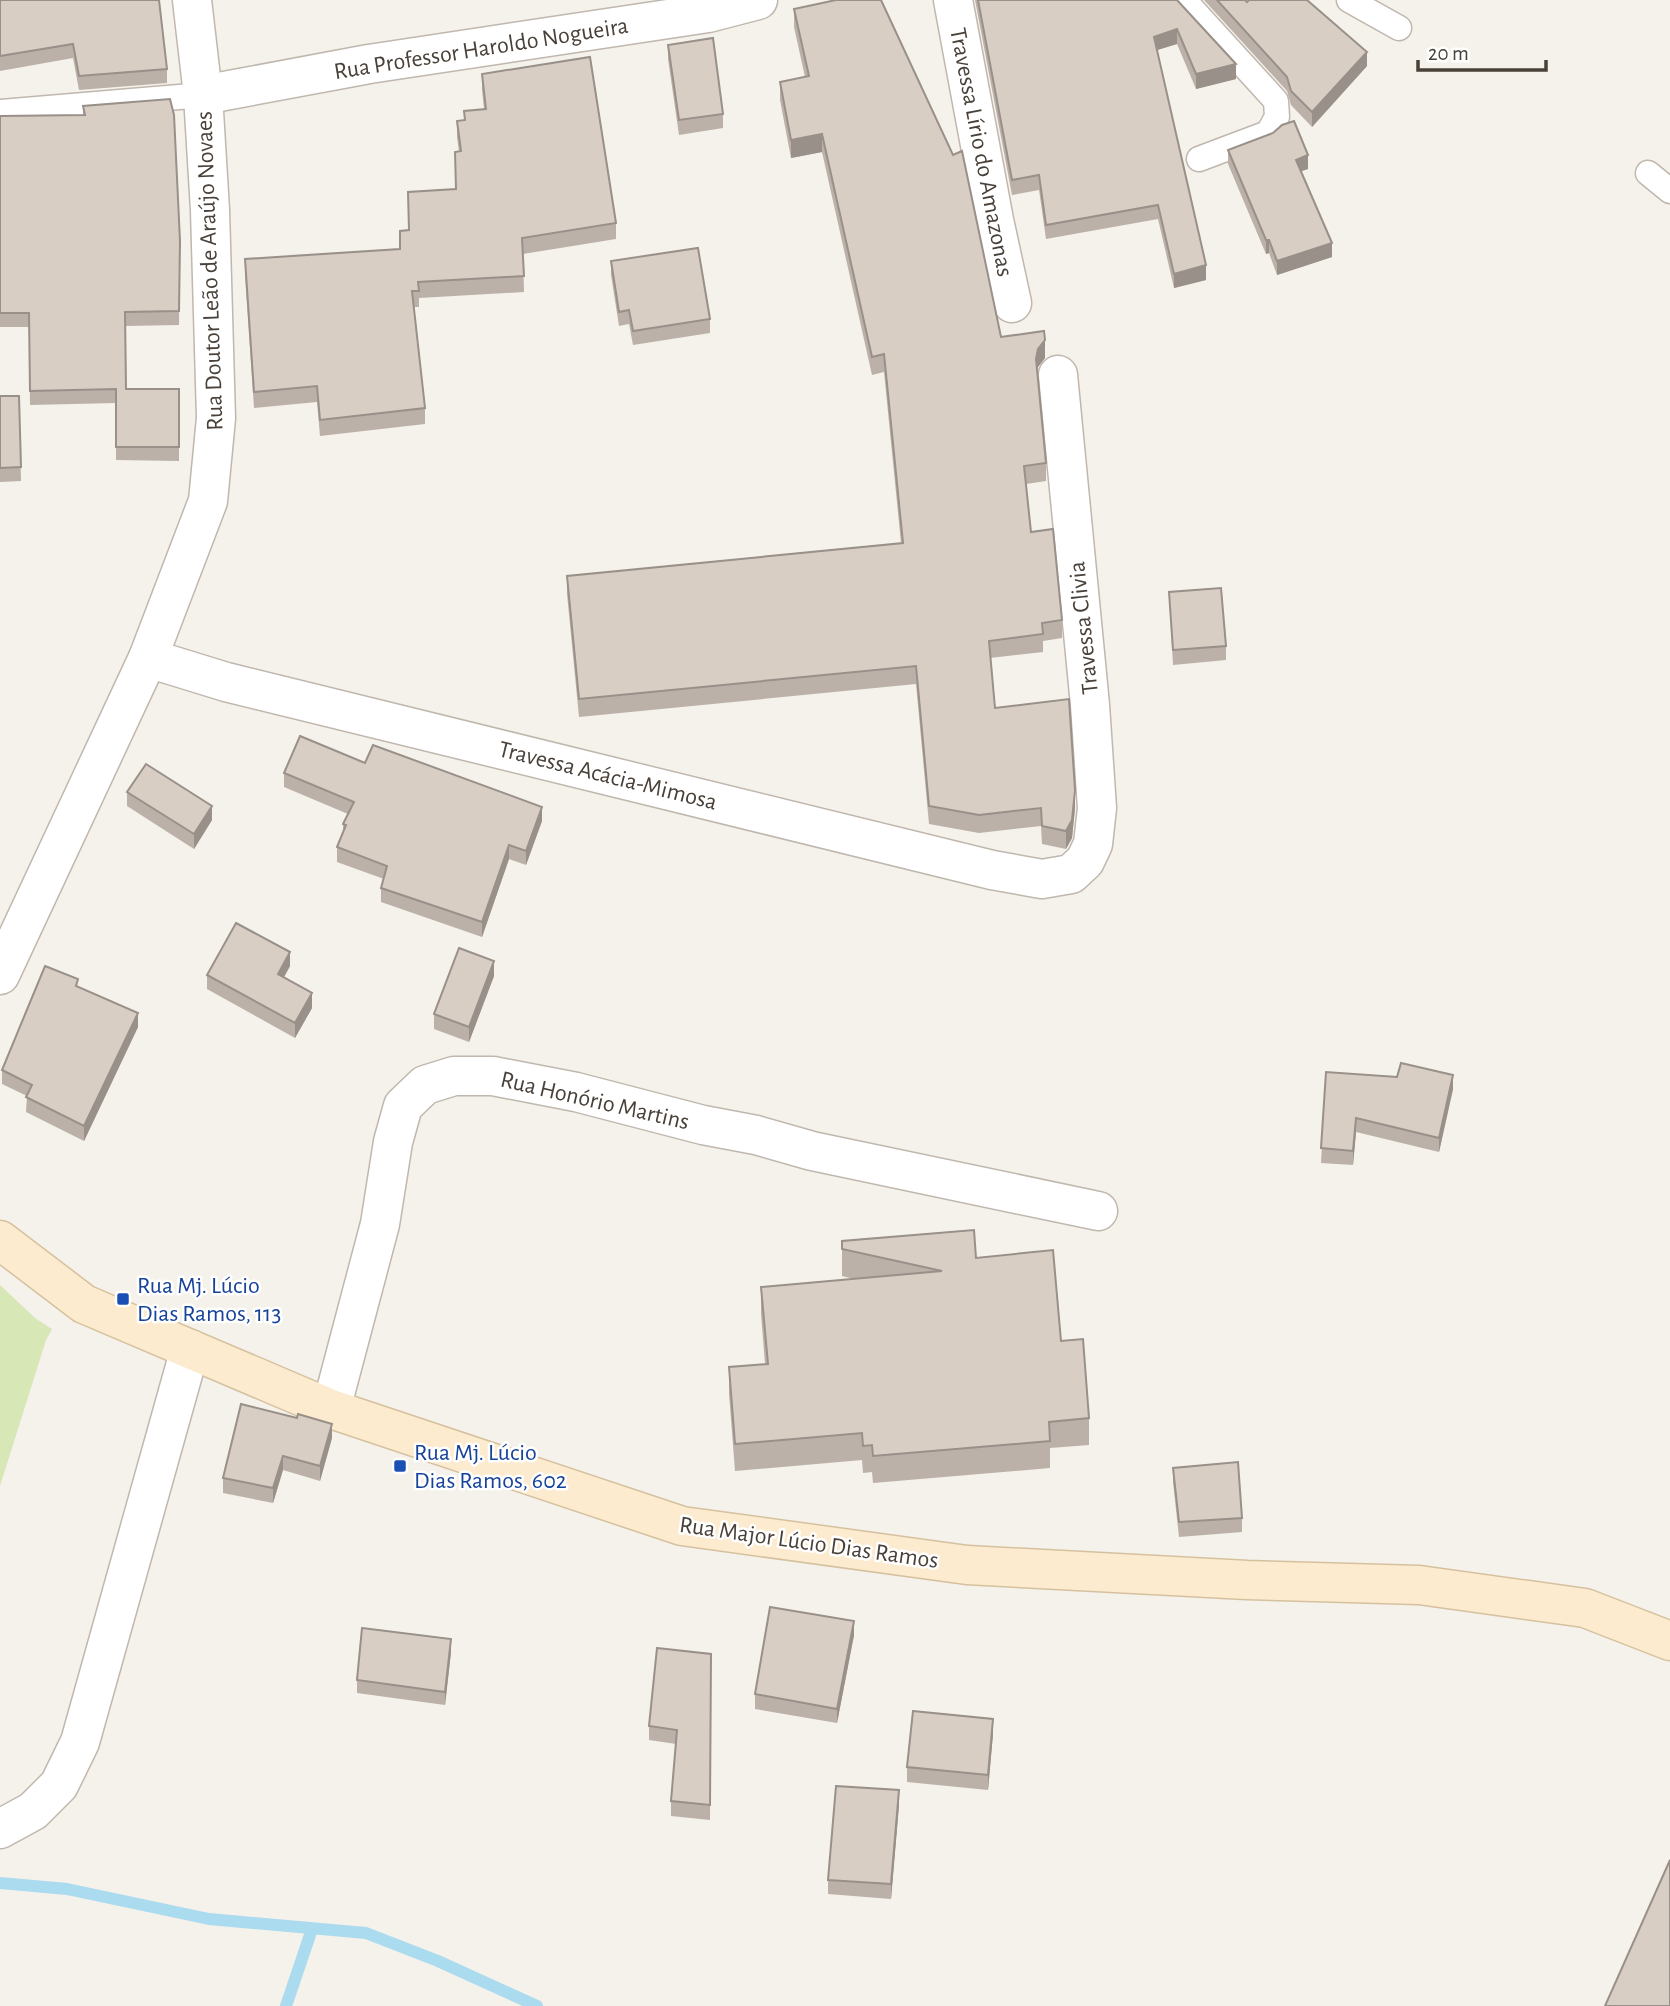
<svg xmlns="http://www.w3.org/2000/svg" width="1670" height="2006" font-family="'Alegreya Sans',sans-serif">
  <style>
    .green { fill: #d7e7b6 }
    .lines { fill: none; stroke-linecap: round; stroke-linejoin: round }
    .stream { stroke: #abdbee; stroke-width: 12 }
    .lane-casing { stroke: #c0b7ae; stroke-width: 27 }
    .street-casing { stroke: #c0b7ae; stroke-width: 41 }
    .secondary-casing { stroke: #d6c19f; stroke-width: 41 }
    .lane { stroke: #fff; stroke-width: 24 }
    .street { stroke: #fff; stroke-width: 38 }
    .secondary { stroke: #fcebce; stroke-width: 38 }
    .wall { fill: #bbb1a9 }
    .shaded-wall { fill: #989089 }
    .building { fill: #d9cec4; stroke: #989089; stroke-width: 2 }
    .transit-dot { fill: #1a4fb4; stroke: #fff; stroke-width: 2.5 }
    .labels { text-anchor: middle; stroke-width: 5; stroke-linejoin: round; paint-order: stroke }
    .street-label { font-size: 24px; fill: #494139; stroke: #fff }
    .transit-label { font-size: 24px; fill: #164399; stroke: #fff; text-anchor: start }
  </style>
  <rect width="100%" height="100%" fill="#f5f1eb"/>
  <!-- green -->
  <polygon class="green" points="0,1285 35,1318 52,1329 46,1340 0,1486"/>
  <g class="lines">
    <!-- stream -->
    <g class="stream">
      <polyline points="0,1883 67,1889 209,1919 366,1933 438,1961 537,2006"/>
      <polyline points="286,2006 312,1929"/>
    </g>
    <!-- lane casing -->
    <g class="lane-casing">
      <g id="lane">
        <polyline points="1184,0 1276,101 1277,117 1268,133 1199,159"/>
        <polyline points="1349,0 1399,28"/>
        <polyline points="0,112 203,95"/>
        <polyline points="1648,173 1670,191"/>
      </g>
    </g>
    <!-- street casing -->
    <g class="street-casing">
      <g id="street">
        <polyline points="953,0 994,220 1012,303"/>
        <polyline points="203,95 369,64 708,13 758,0"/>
        <polyline points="148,658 226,682 992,870 1042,879 1071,874 1085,861 1093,844 1097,808 1090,705 1058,375"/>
        <polyline points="0,975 148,658 208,501 216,418 210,210 203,95 192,0"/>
        <polyline points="331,1409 380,1224 393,1142 403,1106 425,1085 454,1076 493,1076 576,1092 703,1125 756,1135 812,1151 1098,1211"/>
        <polyline points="0,1829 33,1811 59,1785 80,1742 190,1349"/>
      </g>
    </g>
    <!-- secondary casing -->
    <g class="secondary-casing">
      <polyline id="secondary" points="0,1240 84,1304 331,1409 682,1526 967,1565 1247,1580 1419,1585 1585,1608 1670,1641"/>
    </g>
    <!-- lane -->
    <use href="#lane" class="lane"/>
    <!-- street -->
    <use href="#street" class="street"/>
    <!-- secondary -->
    <use href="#secondary" class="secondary"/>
  </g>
  <!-- wall -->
  <g class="wall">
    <polygon points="0,0 167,69 167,83 79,90 73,58 0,71"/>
    <polygon points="975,0 1177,0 1236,79 1196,89 1177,44 1157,50 1206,280 1174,288 1158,219 1046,239 1039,190 1012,195"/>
    <polygon points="1204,0 1245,0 1247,2 1367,66 1312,127 1291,105 1287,91"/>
    <polygon points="794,9 1001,337 1045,358 1038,367 1037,370 1046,463 1046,481 1026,484 1031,532 1062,620 1062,638 1043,641 1043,652 990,658 995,708 1075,808 1072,838 1066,849 1042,844 1041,826 979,833 929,824 916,684 579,717 567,594 567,576 901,543 884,372 872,375 822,152 791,158 780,100 780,82 805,77 794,27"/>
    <polygon points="668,45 723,114 723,128 679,135 668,59"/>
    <polygon points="482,74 616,223 616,239 523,254 524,292 419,298 419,307 414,307 425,408 425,424 320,436 317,402 254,408 245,275 245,259 400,249 409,230 456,189 455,152 459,152 457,137 457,121 464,120 464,111 484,109 482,90"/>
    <polygon points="83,106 180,241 179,325 125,326 126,389 179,389 179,461 116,460 116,403 30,405 29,327 0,327 0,116 83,115"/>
    <polygon points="1228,150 1308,169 1301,171 1332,257 1277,275 1269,253 1266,254 1228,164"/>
    <polygon points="611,261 710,319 710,333 633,345 629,324 619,326 611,275"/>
    <polygon points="0,396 19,396 21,481 0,482"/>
    <polygon points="1169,592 1226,646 1226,660 1173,665"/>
    <polygon points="365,763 542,821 526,865 509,859 482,937 381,902 381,888 384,879 337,862 337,847 343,832 343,824 348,814 284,787 284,773"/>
    <polygon points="127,792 212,820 194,849 127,806"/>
    <polygon points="290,966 284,977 312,1008 295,1038 207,989 207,975"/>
    <polygon points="494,976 469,1042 434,1029 434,1014"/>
    <polygon points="78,987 138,1027 84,1141 26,1112 27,1096 2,1084 2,1070"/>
    <polygon points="1326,1072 1453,1089 1439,1152 1356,1132 1353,1165 1321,1163"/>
    <polygon points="842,1249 976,1258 1061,1341 1089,1418 1089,1445 1050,1448 1050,1468 873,1483 872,1472 863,1473 862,1460 735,1471 729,1394 729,1367 765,1364 761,1314 761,1287 854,1279 842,1276"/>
    <polygon points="297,1418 332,1438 320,1481 283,1470 273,1503 223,1493 223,1478"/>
    <polygon points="1173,1468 1242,1518 1242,1532 1179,1537 1173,1482"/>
    <polygon points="854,1635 837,1723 755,1709 755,1694"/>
    <polygon points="451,1652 445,1705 357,1693 357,1680"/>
    <polygon points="711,1654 710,1820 671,1816 671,1801 676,1744 649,1740 649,1726"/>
    <polygon points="993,1734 988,1790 907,1782 907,1767"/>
    <polygon points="899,1805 891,1899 828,1894 828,1880"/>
  </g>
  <!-- shaded-wall -->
  <g class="shaded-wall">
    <polygon points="1177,29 1177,44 1154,51 1154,37"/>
    <polygon points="1367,52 1367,66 1312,127 1312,112"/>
    <polygon points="1236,64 1236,79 1196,89 1196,74"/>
    <polygon points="822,134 822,152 791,158 791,140"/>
    <polygon points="1308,155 1308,169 1296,173 1296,160"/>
    <polygon points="1266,240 1269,240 1269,253 1266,254"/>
    <polygon points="1332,243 1332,257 1277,275 1277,261"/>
    <polygon points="1206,265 1206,280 1174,288 1174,274"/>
    <polygon points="1045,340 1045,358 1038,367 1036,377 1036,359 1038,349"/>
    <polygon points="1075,790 1075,808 1072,838 1066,849 1066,831"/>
    <polygon points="212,806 212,820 194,849 194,834"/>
    <polygon points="542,807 542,821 526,865 526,851"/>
    <polygon points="509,845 509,859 482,937 482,922"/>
    <polygon points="290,952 290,966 278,988 278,974"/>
    <polygon points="494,961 494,976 469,1042 469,1027"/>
    <polygon points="312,993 312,1008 295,1038 295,1023"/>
    <polygon points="138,1013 138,1027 84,1141 84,1126"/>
    <polygon points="1453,1075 1453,1089 1439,1152 1439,1138"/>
    <polygon points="1356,1118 1356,1132 1353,1165 1353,1151"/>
    <polygon points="332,1424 332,1438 320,1481 320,1466"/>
    <polygon points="283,1456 283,1470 273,1503 273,1488"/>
    <polygon points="854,1621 854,1635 837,1723 837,1709"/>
    <polygon points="451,1639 451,1652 445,1705 445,1692"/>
    <polygon points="993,1719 993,1734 988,1790 988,1775"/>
    <polygon points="899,1790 899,1805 891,1899 891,1884"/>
  </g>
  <!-- building -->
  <g class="building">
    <polygon points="0,0 159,0 167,69 79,76 73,44 0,56"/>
    <polygon points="836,0 881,0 953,155 962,151 1001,337 1044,331 1045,340 1038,349 1036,359 1046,463 1024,466 1031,532 1053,529 1062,620 1042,623 1043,634 989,641 995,708 1069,699 1075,790 1072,820 1066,831 1042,826 1041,808 979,815 929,806 916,666 579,699 567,576 903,543 884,354 872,357 822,134 791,140 780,82 809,76 794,9"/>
    <polygon points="978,0 1177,0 1236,64 1196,74 1177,29 1154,37 1206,265 1174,274 1158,205 1046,225 1039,175 1012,180"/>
    <polygon points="1217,0 1245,0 1247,2 1249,0 1307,0 1367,52 1312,112 1291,91 1287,77"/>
    <polygon points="713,38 723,114 679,120 668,45"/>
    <polygon points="590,57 616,223 522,238 524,276 418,282 419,291 412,291 425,408 320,420 317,386 254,392 245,259 400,249 400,231 409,230 408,192 456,189 455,152 461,151 457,121 465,120 464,111 486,109 482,74"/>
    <polygon points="170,99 174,115 180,241 179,311 125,312 126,389 179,389 179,447 116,447 116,389 30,391 29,313 0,313 0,116 85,115 83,106"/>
    <polygon points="1294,121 1308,155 1296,160 1332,243 1277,261 1269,240 1266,240 1228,150 1273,133 1282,125"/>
    <polygon points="698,248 710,319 633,331 629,310 619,312 611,261"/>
    <polygon points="0,396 19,396 21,467 0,468"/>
    <polygon points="1221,588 1226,646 1173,650 1169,592"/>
    <polygon points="300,736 365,763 373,745 542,807 526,851 509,845 482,922 381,888 387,866 337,847 346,825 343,824 354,802 284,773"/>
    <polygon points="146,764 212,806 194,834 127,792"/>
    <polygon points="236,923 290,952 278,974 312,993 295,1023 207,975"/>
    <polygon points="459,948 494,961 469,1027 434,1014"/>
    <polygon points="45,966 78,979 76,986 138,1013 84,1126 26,1097 32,1085 2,1070"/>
    <polygon points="1401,1063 1453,1075 1439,1138 1356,1118 1353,1151 1321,1148 1326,1072 1397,1077"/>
    <polygon points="974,1230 976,1258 1053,1250 1061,1341 1083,1339 1089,1418 1049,1422 1050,1441 873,1456 872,1445 863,1446 862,1433 735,1444 729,1367 768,1364 761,1287 942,1271 842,1249 842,1241"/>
    <polygon points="241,1404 297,1418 298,1414 332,1424 320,1466 283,1456 273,1488 223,1478"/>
    <polygon points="1238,1462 1242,1518 1179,1522 1173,1468"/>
    <polygon points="770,1607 854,1621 837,1709 755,1694"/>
    <polygon points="362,1628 451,1639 445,1692 357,1680"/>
    <polygon points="657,1648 711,1654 710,1805 671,1801 677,1730 649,1726"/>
    <polygon points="913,1711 993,1719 988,1775 907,1767"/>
    <polygon points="836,1786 899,1790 891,1884 828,1880"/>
    <polygon points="1670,1860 1670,2006 1605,2006"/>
  </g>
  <!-- markers -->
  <g class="transit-dot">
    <rect x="116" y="1292" width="14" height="14" rx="3.5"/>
    <rect x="393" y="1459" width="14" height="14" rx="3.5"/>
  </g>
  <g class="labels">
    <!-- street labels -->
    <g class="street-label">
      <text transform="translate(481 48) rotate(-9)" y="8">Rua Professor Haroldo Nogueira</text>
      <text transform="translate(982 152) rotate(79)" y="8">Travessa Lírio do Amazonas</text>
      <text transform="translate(209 271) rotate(-92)" y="8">Rua Doutor Leão de Araújo Novaes</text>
      <text transform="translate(1083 628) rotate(-96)" y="8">Travessa Clivia</text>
      <text transform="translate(608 775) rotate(14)" y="8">Travessa Acácia-Mimosa</text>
      <text transform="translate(595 1100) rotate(13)" y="8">Rua Honório Martins</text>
      <text transform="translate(809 1542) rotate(8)" y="8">Rua Major Lúcio Dias Ramos</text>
    </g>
    <!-- transit labels -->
    <g class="transit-label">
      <text x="137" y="1293">Rua Mj. Lúcio<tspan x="137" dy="28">Dias Ramos, 113</tspan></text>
      <text x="414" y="1460">Rua Mj. Lúcio<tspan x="414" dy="28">Dias Ramos, 602</tspan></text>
    </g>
  </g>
  <!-- scale -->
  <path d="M1418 60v10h128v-10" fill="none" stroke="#494139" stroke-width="3.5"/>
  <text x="1428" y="60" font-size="21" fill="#494139" stroke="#ffffff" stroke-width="5" paint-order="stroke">20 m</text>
</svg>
